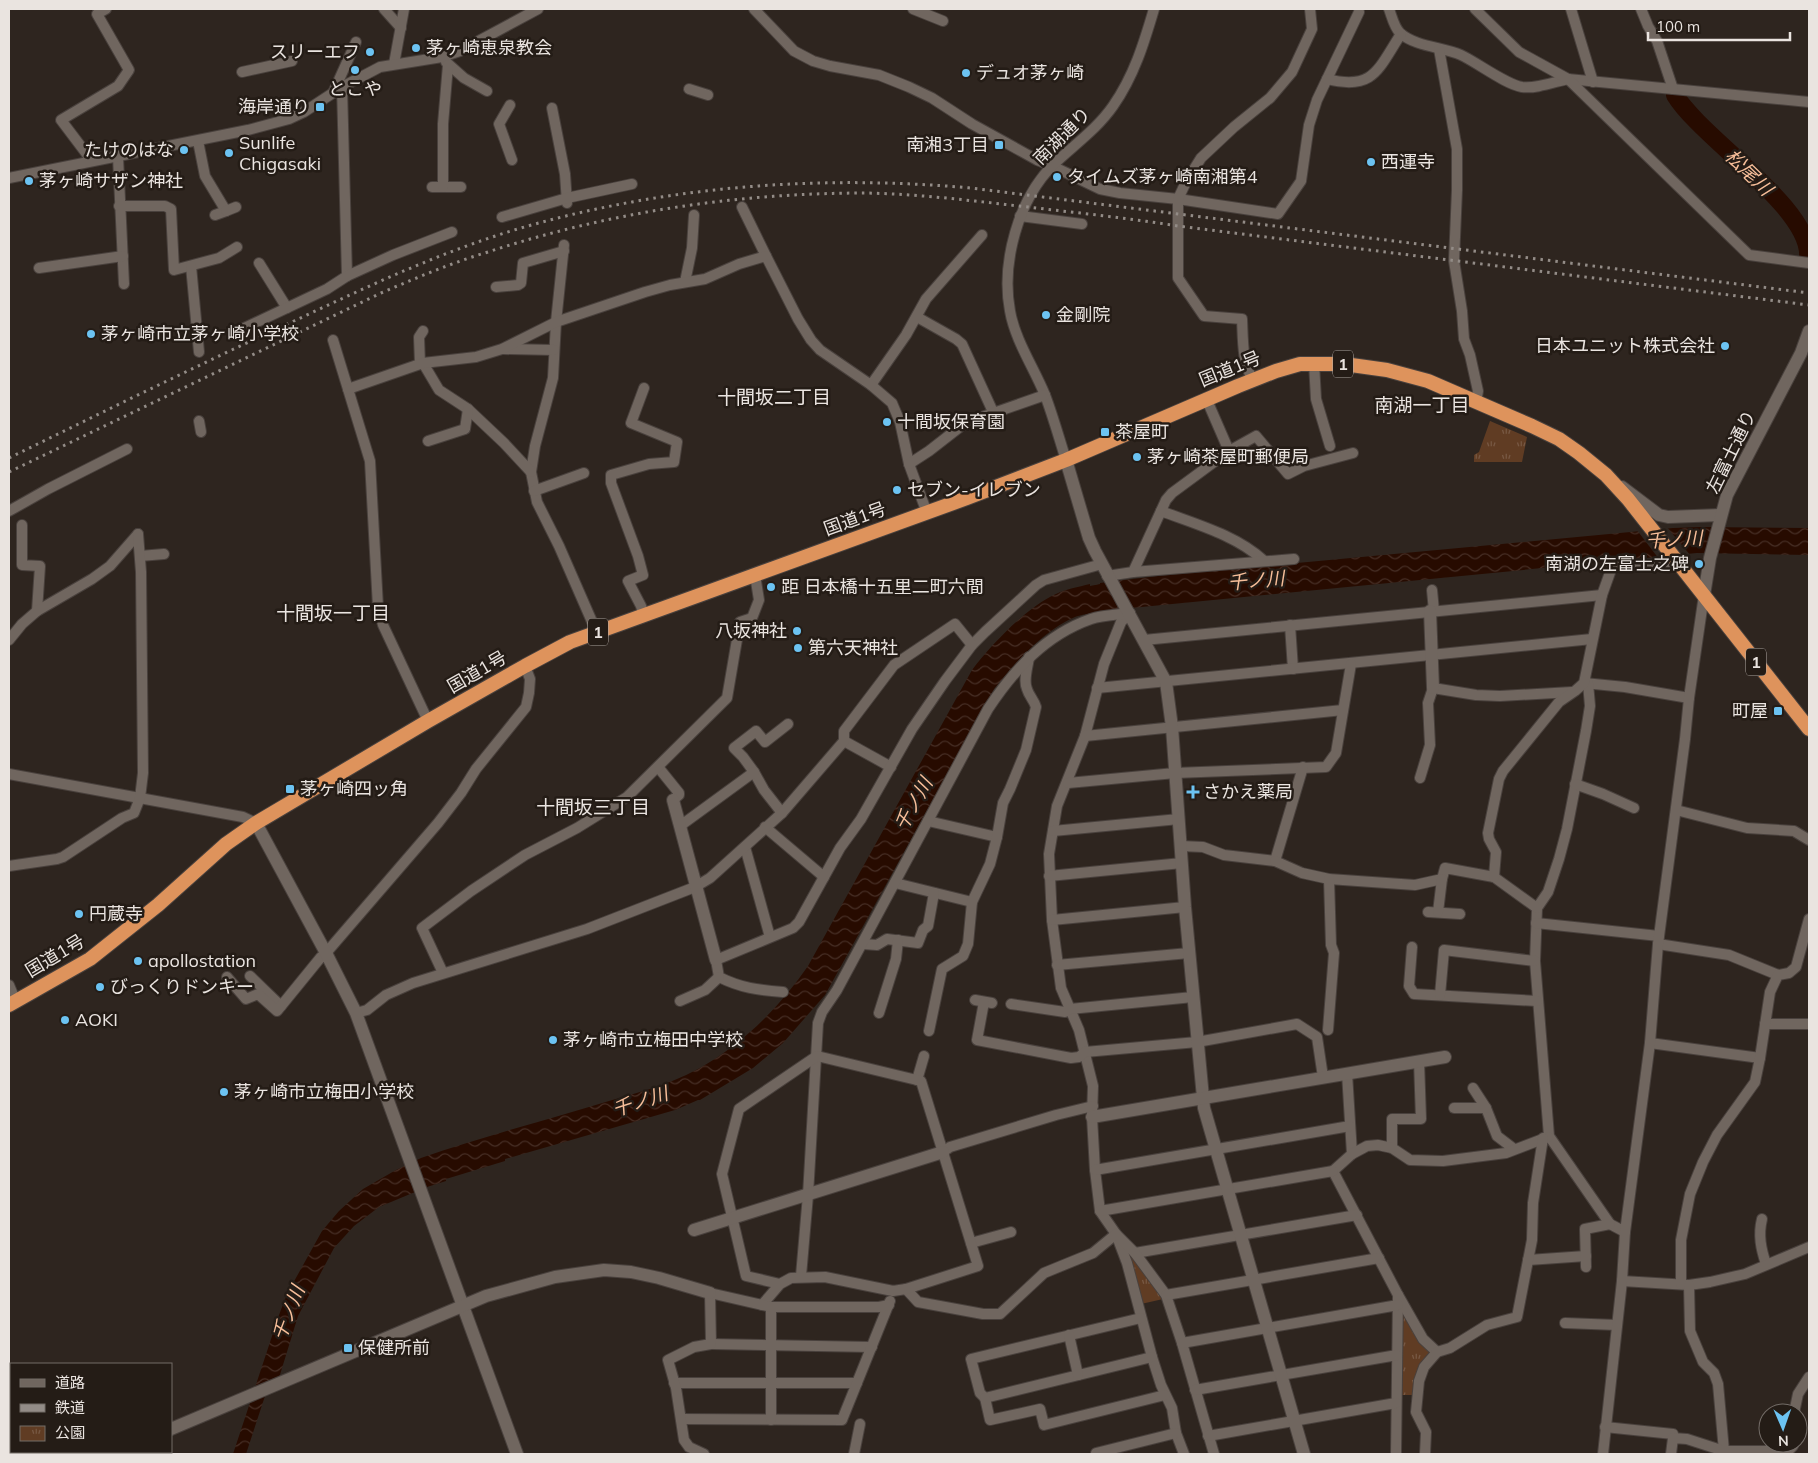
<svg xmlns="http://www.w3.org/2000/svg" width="1818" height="1463" font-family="Mulish,'Noto Sans JP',sans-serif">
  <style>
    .park { fill: url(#park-tufts) }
    .water { fill: url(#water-waves) }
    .pier { fill: #2e251f }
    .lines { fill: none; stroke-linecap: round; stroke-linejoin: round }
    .river { stroke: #270b00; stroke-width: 18 }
    .minor-casing { stroke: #49413d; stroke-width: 12 }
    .tertiary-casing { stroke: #49413d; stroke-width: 14 }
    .trunk-casing { stroke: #49413d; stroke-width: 16 }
    .minor { stroke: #70665f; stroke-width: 10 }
    .tertiary { stroke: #70665f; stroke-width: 12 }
    .trunk { stroke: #de935c; stroke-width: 14 }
    .rail { stroke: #938c87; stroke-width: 3; stroke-dasharray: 2.5 5; stroke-linecap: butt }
    .poi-dot { fill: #6cc3f2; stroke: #241c16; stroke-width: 2 }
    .labels { text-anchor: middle; stroke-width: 5; stroke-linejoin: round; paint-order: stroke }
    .shield { fill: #241c16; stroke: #afa8a3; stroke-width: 1 }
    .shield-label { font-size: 16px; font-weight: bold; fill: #eae4e0 }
    .poi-label { font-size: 18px; fill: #eae4e0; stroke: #241c16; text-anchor: start }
    .street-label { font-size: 18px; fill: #eae4e0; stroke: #241c16 }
    .water-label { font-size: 19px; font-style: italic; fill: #f7be99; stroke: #241c16 }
    .neighbourhood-label { font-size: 19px; fill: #eae4e0; stroke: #241c16 }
  </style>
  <defs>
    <pattern id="park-tufts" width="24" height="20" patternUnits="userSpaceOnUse" patternTransform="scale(1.25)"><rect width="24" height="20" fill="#603c23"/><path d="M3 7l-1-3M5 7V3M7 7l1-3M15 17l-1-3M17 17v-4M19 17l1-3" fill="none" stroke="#775843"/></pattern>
    <pattern id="water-waves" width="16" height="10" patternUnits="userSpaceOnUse" patternTransform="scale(1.25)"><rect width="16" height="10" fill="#270b00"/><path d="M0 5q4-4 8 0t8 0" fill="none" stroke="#462e25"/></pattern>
  </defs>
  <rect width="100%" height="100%" fill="#2e251f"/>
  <!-- park -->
  <g class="park">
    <polygon points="1490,421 1527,437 1522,462 1474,462 1474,455 1479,452"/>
    <polygon points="1126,1249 1163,1299 1141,1304"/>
    <polygon points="1401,1303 1431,1352 1414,1395 1399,1395"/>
  </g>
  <!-- water -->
  <path class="water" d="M1700 527 1809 528V555L1697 553 1111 610C1107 612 1085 613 1075 617 1044 630 1015 663 994 689L825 995 783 1043 753 1068 700 1100H698L675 1110 505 1159V1161L446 1179V1181L427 1187 379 1207 354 1226 334 1248 298 1316 275 1391 265 1396 246 1454H233L279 1315 287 1294 322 1231 339 1211 363 1189 396 1170 421 1158C479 1138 539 1122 599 1104 632 1094 667 1086 698 1069 743 1044 779 1008 808 966L972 670C991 645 1028 606 1056 594 1066 589 1078 587 1090 584V586L1100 584V583L1158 576 1673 528Z"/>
  <!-- pier -->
  <polygon class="pier" points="1666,526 1691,556 1659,559 1636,529"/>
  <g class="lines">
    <!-- river -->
    <path class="river" d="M1675 95C1701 138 1813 209 1808 258"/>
    <!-- minor casing -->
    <g class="minor-casing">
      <g id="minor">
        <polyline points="384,9 401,28"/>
        <polyline points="754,9 794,51 813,61 830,66 879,75 909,87 932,98 972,124 1037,160 1052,166 1100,189 1120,193 1178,199 1278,214 1301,181 1309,125 1317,100 1359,12"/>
        <polyline points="913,9 943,21"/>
        <path d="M1389 9C1392 17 1394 27 1400 33 1416 47 1443 47 1461 55 1478 63 1505 84 1522 87 1536 89 1554 82 1568 79L1809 102"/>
        <polyline points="1475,9 1519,52 1568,79 1749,255 1809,263"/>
        <polyline points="1571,9 1593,82"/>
        <polyline points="1641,9 1648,26 1657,41 1673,89"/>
        <polyline points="1439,49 1457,149 1457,190 1454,261 1462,311 1464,339 1470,355 1478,391 1476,402"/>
        <polyline points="446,62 464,78 487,91"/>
        <polyline points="394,64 404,9"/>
        <polyline points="242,72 292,61"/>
        <path d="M1327 79C1374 91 1378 69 1401 34"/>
        <polyline points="342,87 347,276"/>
        <polyline points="689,89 708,95"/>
        <polyline points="333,93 356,42"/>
        <polyline points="510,105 499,124 512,160"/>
        <polyline points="552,108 565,174 567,203"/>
        <polyline points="198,141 205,176 226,211 215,215"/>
        <polyline points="118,157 124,284"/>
        <polyline points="92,161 61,120 118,86 129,70 97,14 106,9"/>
        <polyline points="9,178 248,130 289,119 304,112 342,87 380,67 442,57 460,51 538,9"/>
        <polyline points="432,187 461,187"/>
        <polyline points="443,187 443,124 448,65"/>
        <polyline points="119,206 165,206 171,209 174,270 219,258 237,247"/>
        <polyline points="742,207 766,256"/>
        <polyline points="226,211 236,207"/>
        <polyline points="1020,216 1082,224"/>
        <polyline points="502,217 567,198 632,184"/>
        <polyline points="564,245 556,322 553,378 535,446 531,472 537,502 559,546 597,633"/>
        <polyline points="259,263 287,308"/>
        <polyline points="191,266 199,352"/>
        <polyline points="39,268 123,256"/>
        <polyline points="685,282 692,248 694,215"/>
        <polyline points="496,287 518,285 521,283 523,263 564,251"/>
        <polyline points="917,317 956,339 962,344 994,414"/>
        <polyline points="238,331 327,289 347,276 393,255 452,232"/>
        <polyline points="333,340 370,461 378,607 383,625 428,721"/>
        <polyline points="503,349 554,350"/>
        <polyline points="423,363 439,390 468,409 504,443 531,472"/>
        <polyline points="1314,363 1316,399 1330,446"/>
        <polyline points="420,364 419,337 423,331"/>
        <path d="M1253 380C1242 363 1243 339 1242 319L1204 316 1178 278V199L1186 182 1201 158 1234 127 1270 98 1292 72 1312 29 1310 9"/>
        <polyline points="871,385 906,335 926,299 982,235"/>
        <polyline points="348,389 423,363 476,357 502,349 556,322 645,292 670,285 705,279 739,264 766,256 798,319 811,340 820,350 871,385 892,403 900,422 909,464 927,513"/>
        <polyline points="199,421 201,432"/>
        <polyline points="428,441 465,429 468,409"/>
        <polyline points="1229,451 1256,436 1288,474 1304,466 1353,453"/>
        <path d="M1066 460C1059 438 1053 416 1045 395 1034 368 1015 340 1010 311 1001 263 1018 199 1054 164 1074 145 1097 129 1113 106 1134 76 1144 43 1154 9"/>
        <polyline points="909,464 929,451 965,423 1045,395"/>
        <polyline points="534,491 584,473"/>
        <polyline points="9,511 48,489 127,449"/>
        <path d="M1161 511C1195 524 1236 535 1263 560"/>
        <polyline points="22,525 22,565 40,566 37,611"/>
        <polyline points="140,556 164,554"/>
        <polyline points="1133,572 1294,559"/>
        <polyline points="1107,576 1133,572 1166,500 1172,493 1229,451 1206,398"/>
        <polyline points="1432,590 1434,611"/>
        <polyline points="1130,613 1121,622 1104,664 1085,736 1057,806 1049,854 1052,920 1061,988 1079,1030 1093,1086 1092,1117 1095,1170 1100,1211 1116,1234 1127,1263 1152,1357 1161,1385 1172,1408 1176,1433 1184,1454"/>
        <polyline points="644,616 641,606 628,581 643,575 638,556 611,483 611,475 649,464 674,462 677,442 631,423 644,388"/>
        <polyline points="1290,625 1293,669"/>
        <polyline points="9,640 22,624 37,611 92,579 110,566 138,534"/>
        <polyline points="1144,640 1602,595"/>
        <polyline points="1584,683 1625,687 1689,698"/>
        <polyline points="1588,683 1590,706 1586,731 1567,829 1559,859 1548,892 1537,908 1535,961 1549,1136 1610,1224 1625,1232"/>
        <polyline points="1097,688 1592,639"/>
        <polyline points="1085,736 1343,710"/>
        <polyline points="844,741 891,767"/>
        <polyline points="658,767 679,793 679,795 673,800"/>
        <polyline points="9,774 243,817 256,823"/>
        <polyline points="1420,778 1430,745 1428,703 1433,688 1476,695 1500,696 1572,692"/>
        <polyline points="1068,783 1175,773 1326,767 1336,753 1351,664"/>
        <polyline points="1575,784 1603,794 1634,808"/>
        <polyline points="1676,810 1747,828 1794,831 1809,840"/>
        <polyline points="782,813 764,790 754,772 743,757 734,748 756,731 765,742 788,724"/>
        <polyline points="928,821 997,837"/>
        <polyline points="680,826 754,772"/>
        <polyline points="765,827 824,877"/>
        <polyline points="1053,831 1179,819"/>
        <polyline points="1181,846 1203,847 1224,855 1275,861 1303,767"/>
        <polyline points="745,847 770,937"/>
        <polyline points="1275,861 1302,873 1329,879 1415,885 1442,879 1445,868 1494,877 1537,908"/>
        <polyline points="9,866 57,859 63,857 122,818 134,813 140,798 143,773 141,572 138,534"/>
        <polyline points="1049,876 1182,863"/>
        <polyline points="1494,877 1496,852 1489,839 1488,833 1499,779 1503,771 1559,702 1575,691 1584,683 1602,595 1612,567 1678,562"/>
        <polyline points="895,883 972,902"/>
        <polyline points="1428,912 1460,914"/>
        <polyline points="1438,912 1442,879"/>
        <polyline points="1052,920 1185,907"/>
        <polyline points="1536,923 1659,936"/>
        <polyline points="863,944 877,945 887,939 918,943 923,930 928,926 934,893"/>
        <polyline points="1658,944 1729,955 1778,975"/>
        <polyline points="1412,947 1409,986 1414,994 1537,1001"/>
        <polyline points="326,953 438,823 461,793 476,769 526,707 529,693 530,679 525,666"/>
        <polyline points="1057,965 1189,953"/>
        <polyline points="443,973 422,928 471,891 525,855 577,828 627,797 727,698 740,622 752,618 759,600 755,575"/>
        <polyline points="250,976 281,1006"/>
        <polyline points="227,977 246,999 258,994 277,1011 321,957 328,957"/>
        <polyline points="9,985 16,1002"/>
        <path d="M783 992C758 990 741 988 719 977L716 960 793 928 799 922 840 848 861 819 912 729 945 681 972 645 985 632 1036 585 1044 580 1102 564"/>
        <polyline points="1440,995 1444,950 1535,961"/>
        <polyline points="975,1000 992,1003"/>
        <polyline points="680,1001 705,990 719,977"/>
        <polyline points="984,1002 977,1040 1071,1058 1079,1057 1085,1052 1197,1042 1297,1024 1317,1037 1323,1077"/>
        <polyline points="1011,1004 1065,1012 1070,1009 1193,997"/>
        <polyline points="356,1013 367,1010 386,995 413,983 587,929 695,887 710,878 782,813 844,741 844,731 894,665 955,624 972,645"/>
        <polyline points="879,1013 896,959 898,940"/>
        <polyline points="1765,1024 1809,1024"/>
        <polyline points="1328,1030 1334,953 1331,945 1329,879"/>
        <path d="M929 1031 942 969 963 956 968 944 972 902 990 864 997 837 1003 803 1010 789 1026 750 1036 707C1034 700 1029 696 1027 689 1023 680 1028 667 1029 657"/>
        <polyline points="1650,1043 1760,1058"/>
        <polyline points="1347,1073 1352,1154 1333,1171 1398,1295 1396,1454"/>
        <polyline points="917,1080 924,1056"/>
        <polyline points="1473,1088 1486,1108 1497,1136 1514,1149"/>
        <polyline points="1454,1108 1486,1108"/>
        <polyline points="1392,1148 1392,1119 1421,1119 1419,1061"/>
        <polyline points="943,1152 950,1147 1056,1115 1093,1106"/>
        <polyline points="1352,1154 1367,1146 1378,1145 1392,1148 1410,1160 1443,1161 1506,1153 1548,1137"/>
        <polyline points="1095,1170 1350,1126"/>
        <polyline points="1100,1211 1333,1171"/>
        <path d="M1762 1219C1758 1235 1761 1249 1766 1264"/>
        <polyline points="971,1243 1011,1232"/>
        <polyline points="1135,1253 1357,1215"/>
        <polyline points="1528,1260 1586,1256"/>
        <polyline points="1586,1267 1585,1229 1610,1224"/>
        <path d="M801 1276 808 1195 818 1023 822 1012 837 990 988 709C1014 670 1045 635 1091 619 1103 615 1117 615 1130 613"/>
        <polyline points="1622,1281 1689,1285 1710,1282 1745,1274 1809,1247"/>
        <polyline points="1681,1284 1681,1240 1690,1194 1703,1162 1717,1135 1755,1082 1760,1058 1770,992 1778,975 1789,973 1796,967 1809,919"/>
        <polyline points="1689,1285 1690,1331 1703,1362 1714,1373 1718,1384 1724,1451"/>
        <polyline points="906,1289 918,1302 983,1314 1000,1314 1044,1273 1093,1253 1116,1234 1135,1253 1166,1295 1182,1343 1214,1454"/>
        <polyline points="1166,1295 1379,1258"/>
        <polyline points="1398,1295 1423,1339 1437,1352"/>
        <polyline points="762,1305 780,1284 791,1278 825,1277 893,1291 906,1289 978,1266 921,1081 817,1056 739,1109 722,1174 746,1276 780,1284"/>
        <polyline points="1141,1318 971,1359 980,1393 985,1398 1152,1357"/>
        <polyline points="1565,1323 1617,1325"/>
        <polyline points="1069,1335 1078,1375"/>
        <polyline points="1182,1343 1398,1305"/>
        <polyline points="711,1344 872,1347"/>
        <polyline points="674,1383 857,1383"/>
        <polyline points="1195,1390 1397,1355"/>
        <polyline points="985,1398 990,1420 1040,1409 1044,1425 1165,1395"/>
        <polyline points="1794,1413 1798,1394 1809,1377"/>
        <polyline points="681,1419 842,1420 890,1301"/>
        <polyline points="771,1420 771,1307"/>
        <polyline points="1605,1427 1673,1434 1673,1438"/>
        <polyline points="1208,1436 1396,1403"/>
        <polyline points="1096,1453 1176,1433"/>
        <polyline points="704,1454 689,1447 684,1440 676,1388 668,1360 694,1347 711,1344 710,1293 771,1307 879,1307 889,1305"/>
        <polyline points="854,1454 860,1424"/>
        <polyline points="1425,1454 1426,1432 1416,1412 1419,1381 1424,1367 1437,1352 1450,1348 1487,1325 1517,1317 1532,1240 1533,1203 1543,1138"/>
        <polyline points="1603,1454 1622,1281 1625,1232 1650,1043 1658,944 1685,739 1689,698 1704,595"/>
        <polyline points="1671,1454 1673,1438 1687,1439 1724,1451 1788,1451 1793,1446 1793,1443"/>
      </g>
    </g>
    <!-- tertiary casing -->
    <g class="tertiary-casing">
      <g id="tertiary">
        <polyline points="1066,460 1089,538 1095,551 1166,682 1172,727 1185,907 1204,1108 1304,1454"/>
        <polyline points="1622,487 1659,515 1668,517 1720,515"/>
        <polyline points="1704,595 1710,558 1727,495 1801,353 1809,331"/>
        <polyline points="1430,611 1433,688"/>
        <polyline points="673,800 716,960"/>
        <polyline points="256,823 326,953 356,1013 517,1454"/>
        <polyline points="1092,1117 1445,1057"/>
        <polyline points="694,1230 943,1152"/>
        <polyline points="171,1429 486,1296 555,1277 604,1270 631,1272 659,1278 710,1293"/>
        <polyline points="114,1454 120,1452"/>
      </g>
    </g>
    <!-- trunk casing -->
    <g class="trunk-casing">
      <polyline id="trunk" points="9,1005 90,959 158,905 226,844 256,823 428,721 525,666 570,642 967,498 1066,460 1238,386 1276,371 1300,364 1344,364 1387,370 1428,381 1532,426 1559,439 1579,453 1606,475 1628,499 1809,729"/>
    </g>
    <!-- minor -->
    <use href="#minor" class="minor"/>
    <!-- tertiary -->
    <use href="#tertiary" class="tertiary"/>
    <!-- trunk -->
    <use href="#trunk" class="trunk"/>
    <!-- rail -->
    <g class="rail">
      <path d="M9 458C103 412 198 365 294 321 373 284 451 247 535 224 677 185 825 175 971 188L1809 293"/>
      <path d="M9 472 381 293C416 278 451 263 488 252 610 212 737 193 865 193 920 194 974 201 1028 207 1078 213 1128 218 1178 226L1809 305"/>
    </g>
  </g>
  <!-- markers -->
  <g class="poi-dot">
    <circle cx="416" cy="48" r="5"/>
    <circle cx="370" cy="52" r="5"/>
    <circle cx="355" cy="70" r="5"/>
    <circle cx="966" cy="73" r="5"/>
    <rect x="315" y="102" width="10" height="10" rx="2.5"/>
    <rect x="994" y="140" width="10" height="10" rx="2.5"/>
    <circle cx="184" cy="150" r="5"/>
    <circle cx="229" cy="153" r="5"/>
    <circle cx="1371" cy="162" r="5"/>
    <circle cx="1057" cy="177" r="5"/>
    <circle cx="29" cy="181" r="5"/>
    <circle cx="1046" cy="315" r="5"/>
    <circle cx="91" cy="334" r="5"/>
    <circle cx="1725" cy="346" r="5"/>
    <circle cx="887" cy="422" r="5"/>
    <rect x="1100" y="427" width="10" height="10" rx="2.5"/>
    <circle cx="1137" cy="457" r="5"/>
    <circle cx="897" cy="490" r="5"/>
    <circle cx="1699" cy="564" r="5"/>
    <circle cx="771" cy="587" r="5"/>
    <circle cx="797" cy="631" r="5"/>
    <circle cx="798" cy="648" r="5"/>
    <rect x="1773" y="706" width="10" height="10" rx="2.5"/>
    <rect x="285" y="784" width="10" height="10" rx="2.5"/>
    <path d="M1190.5 784.5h5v5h5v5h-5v5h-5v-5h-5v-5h5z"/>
    <circle cx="79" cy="914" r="5"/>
    <circle cx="138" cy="961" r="5"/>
    <circle cx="100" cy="987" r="5"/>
    <circle cx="65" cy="1020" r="5"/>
    <circle cx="553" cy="1040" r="5"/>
    <circle cx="224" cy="1092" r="5"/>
    <rect x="343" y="1343" width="10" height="10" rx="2.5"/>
  </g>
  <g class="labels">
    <!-- shield labels -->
    <g class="shield">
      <rect x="1333" y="350.5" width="20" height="27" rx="4"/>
      <rect x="588" y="618.5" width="20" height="27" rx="4"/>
      <rect x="1746" y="648.5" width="20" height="27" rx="4"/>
    </g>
    <g class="shield-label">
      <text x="1343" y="370">1</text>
      <text x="598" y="638">1</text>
      <text x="1756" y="668">1</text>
    </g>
    <!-- poi labels -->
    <g class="poi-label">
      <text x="426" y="54">茅ヶ崎恵泉教会</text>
      <text x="360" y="58" text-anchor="end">スリーエフ</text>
      <text x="976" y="79">デュオ茅ヶ崎</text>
      <text x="355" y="95" text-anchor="middle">とこや</text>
      <text x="310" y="113" text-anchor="end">海岸通り</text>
      <text x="239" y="149">Sunlife<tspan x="239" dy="21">Chigasaki</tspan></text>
      <text x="989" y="151" text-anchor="end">南湘3丁目</text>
      <text x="174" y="156" text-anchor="end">たけのはな</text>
      <text x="1381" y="168">西運寺</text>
      <text x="1067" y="183">タイムズ茅ヶ崎南湘第4</text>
      <text x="39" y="187">茅ヶ崎サザン神社</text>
      <text x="1056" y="321">金剛院</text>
      <text x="101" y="340">茅ヶ崎市立茅ヶ崎小学校</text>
      <text x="1715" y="352" text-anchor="end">日本ユニット株式会社</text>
      <text x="897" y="428">十間坂保育園</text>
      <text x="1115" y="438">茶屋町</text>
      <text x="1147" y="463">茅ヶ崎茶屋町郵便局</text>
      <text x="907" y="496">セブン-イレブン</text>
      <text x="1689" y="570" text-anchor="end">南湖の左富士之碑</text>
      <text x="781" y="593">距 日本橋十五里二町六間</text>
      <text x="787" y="637" text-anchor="end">八坂神社</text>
      <text x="808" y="654">第六天神社</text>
      <text x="1768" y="717" text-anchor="end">町屋</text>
      <text x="300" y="795">茅ヶ崎四ッ角</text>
      <text x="1203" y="798">さかえ薬局</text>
      <text x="89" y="920">円蔵寺</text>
      <text x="148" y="967">apollostation</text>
      <text x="110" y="993">びっくりドンキー</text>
      <text x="75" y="1026">AOKI</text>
      <text x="563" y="1046">茅ヶ崎市立梅田中学校</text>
      <text x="234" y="1098">茅ヶ崎市立梅田小学校</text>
      <text x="358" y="1354">保健所前</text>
    </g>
    <!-- street labels -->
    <g class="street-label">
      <text transform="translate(1062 136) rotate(-45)" y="6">南湖通り</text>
      <text transform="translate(1230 369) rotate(-22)" y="6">国道1号</text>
      <text transform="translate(1731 452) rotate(-64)" y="6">左富士通り</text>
      <text transform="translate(855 519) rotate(-20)" y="6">国道1号</text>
      <text transform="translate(477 672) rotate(-30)" y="6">国道1号</text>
      <text transform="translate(55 956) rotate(-31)" y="6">国道1号</text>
    </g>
    <!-- water labels -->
    <g class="water-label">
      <text transform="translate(1749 172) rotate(44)" y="7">松尾川</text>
      <text transform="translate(1674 539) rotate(-3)" y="7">千ノ川</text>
      <text transform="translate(1256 580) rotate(-5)" y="7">千ノ川</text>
      <text transform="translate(913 804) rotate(-61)" y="7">千ノ川</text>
      <text transform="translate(640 1101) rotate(-18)" y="7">千ノ川</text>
      <text transform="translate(288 1313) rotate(-69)" y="7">千ノ川</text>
    </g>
    <!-- neighbourhood labels -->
    <g class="neighbourhood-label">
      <text x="774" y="404">十間坂二丁目</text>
      <text x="1422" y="412">南湖一丁目</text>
      <text x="333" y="620">十間坂一丁目</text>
      <text x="593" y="814">十間坂三丁目</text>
    </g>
  </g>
  <!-- border -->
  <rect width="1818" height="1463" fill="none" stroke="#eae4e0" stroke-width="20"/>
  <!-- legend -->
  <rect x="10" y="1363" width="162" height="90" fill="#241c16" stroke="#736c67"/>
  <rect x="20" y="1379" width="25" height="8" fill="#70665f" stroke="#736c67"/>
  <text x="55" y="1388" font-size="15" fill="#eae4e0">道路</text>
  <rect x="20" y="1404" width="25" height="8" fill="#938c87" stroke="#736c67"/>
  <text x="55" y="1413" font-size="15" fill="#eae4e0">鉄道</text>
  <rect x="20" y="1426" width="25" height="15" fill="url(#park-tufts)" stroke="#736c67"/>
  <text x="55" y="1438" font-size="15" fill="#eae4e0">公園</text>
  <!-- north arrow -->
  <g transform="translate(1783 1428) rotate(178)"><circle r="24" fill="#241c16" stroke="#736c67"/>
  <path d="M0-4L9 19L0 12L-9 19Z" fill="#6cc3f2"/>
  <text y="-8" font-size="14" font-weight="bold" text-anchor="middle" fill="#eae4e0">N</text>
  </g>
  <!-- scale -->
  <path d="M1648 32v8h142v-8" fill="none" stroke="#eae4e0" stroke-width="2.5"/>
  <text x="1656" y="32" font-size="15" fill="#eae4e0" stroke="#241c16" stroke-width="4" paint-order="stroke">100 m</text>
</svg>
